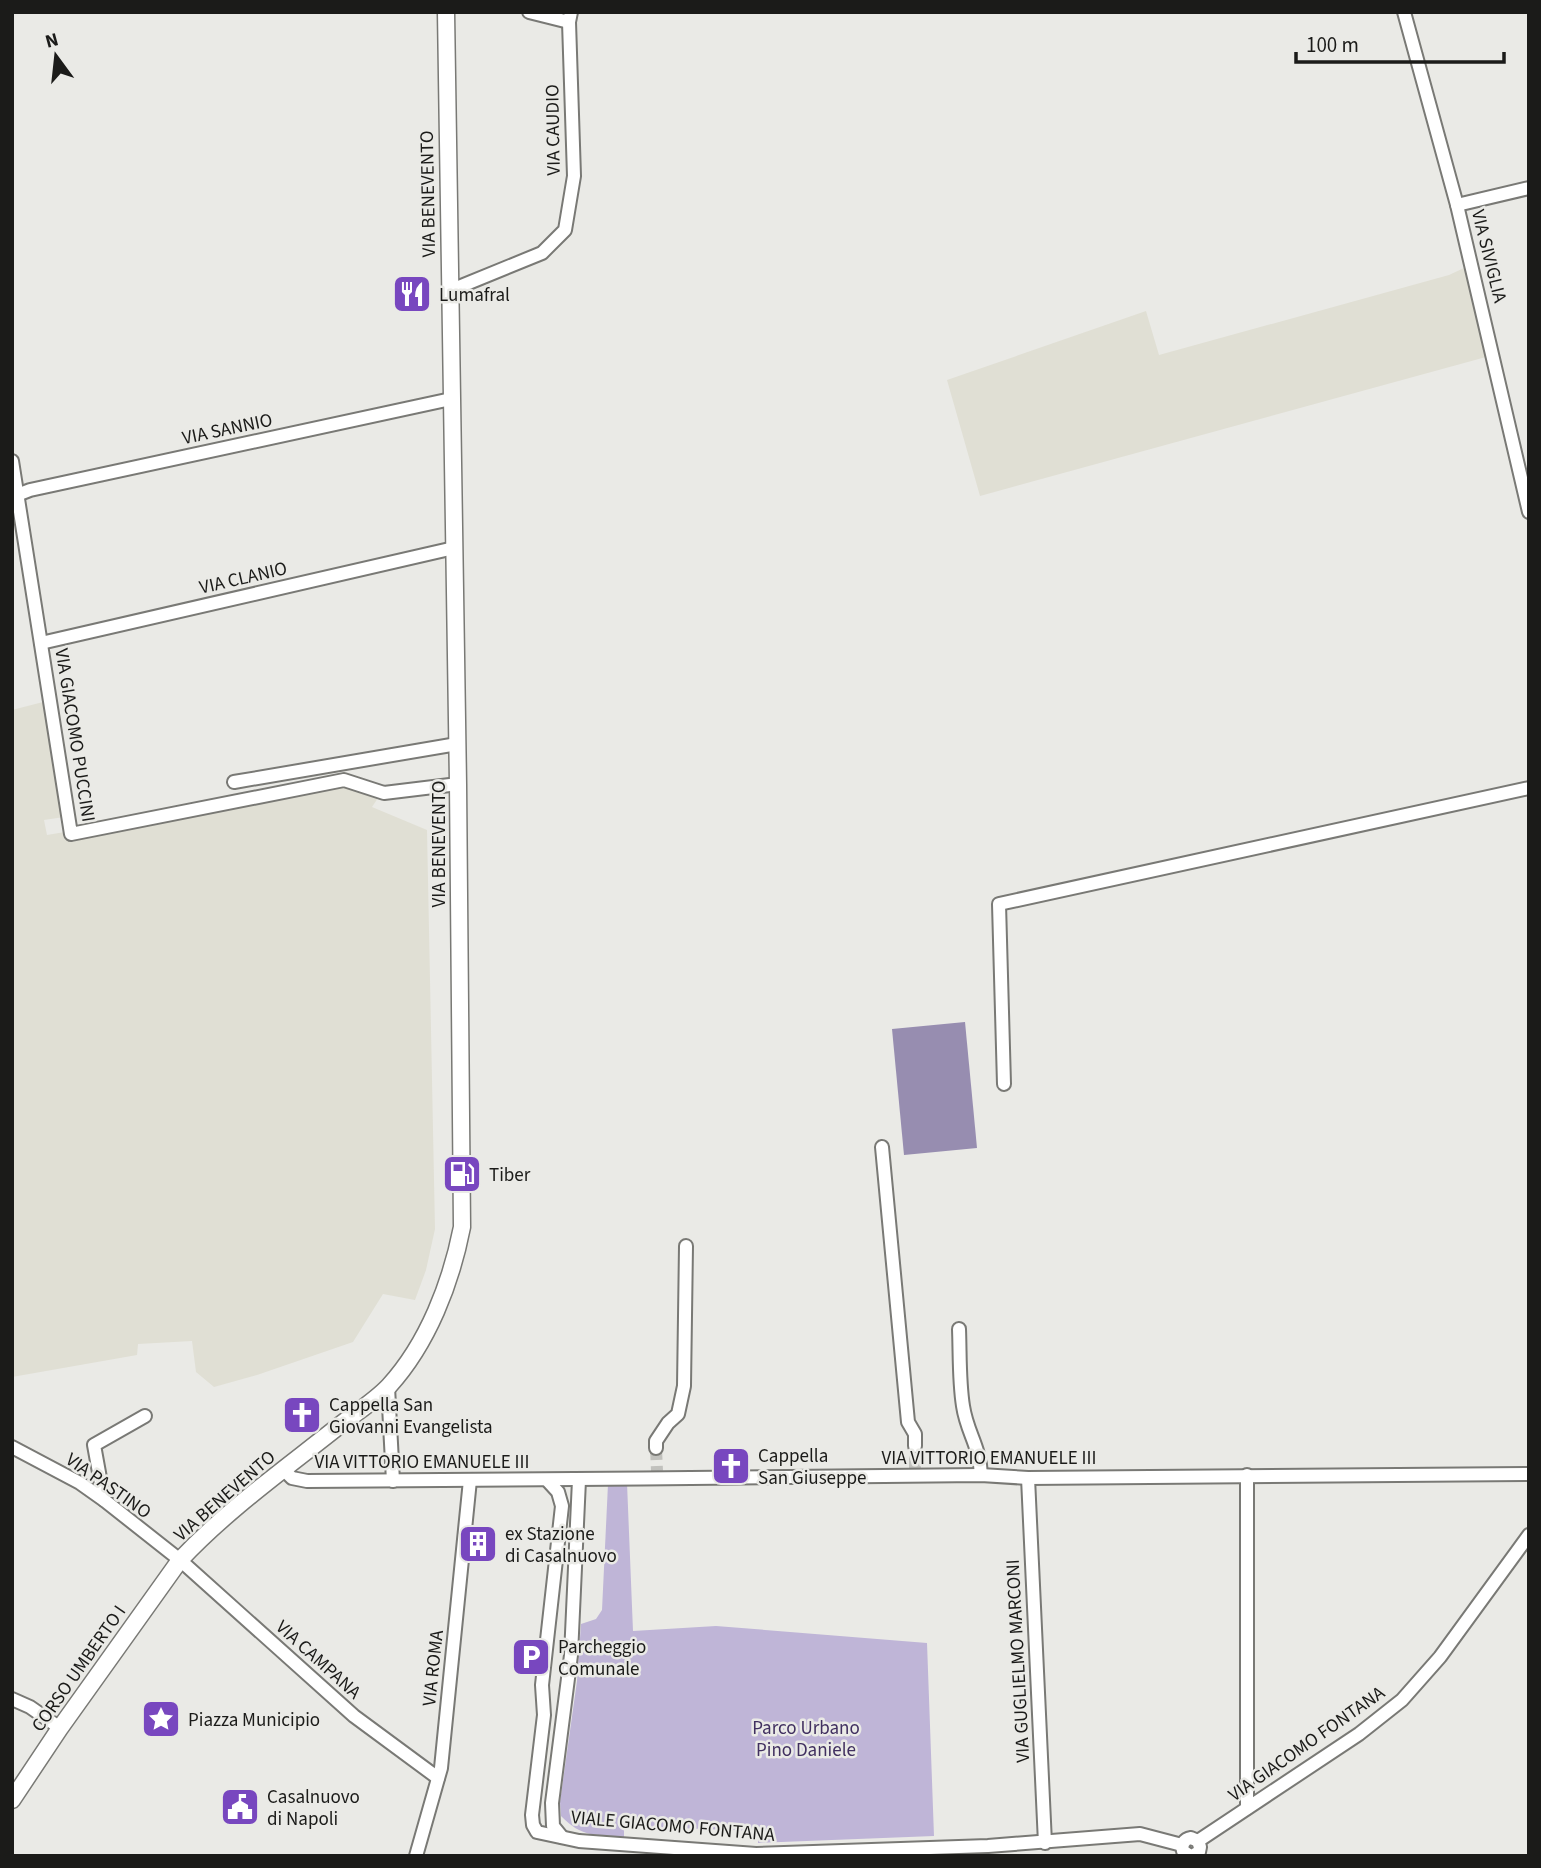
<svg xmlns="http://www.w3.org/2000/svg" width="1541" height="1868" font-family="'Source Sans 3',sans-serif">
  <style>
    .built { fill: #e0dfd4 }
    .green { fill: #bfb5d7 }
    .water { fill: #978db0 }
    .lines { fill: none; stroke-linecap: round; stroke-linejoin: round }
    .street-tunnel { stroke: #c1c1bd; stroke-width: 12; stroke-dasharray: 12 6; stroke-linecap: butt }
    .street-casing { stroke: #797975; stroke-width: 16 }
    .secondary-casing { stroke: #797975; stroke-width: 19 }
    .street { stroke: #fff; stroke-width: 12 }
    .secondary { stroke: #fff; stroke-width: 16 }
    .labels { text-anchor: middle; stroke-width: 5; stroke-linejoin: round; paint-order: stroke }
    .street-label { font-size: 19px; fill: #1b1b19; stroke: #eaeae6 }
    .poi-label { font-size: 19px; fill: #1b1b19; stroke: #eaeae6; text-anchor: start }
    .park-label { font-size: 19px; fill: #413060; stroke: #eaeae6 }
  </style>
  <rect width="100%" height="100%" fill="#eaeae6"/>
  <!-- built -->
  <g class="built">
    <polygon points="1464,268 1486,357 980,496 947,380 1146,311 1159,355 1449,275"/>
    <polygon points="43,702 64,817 44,820 47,835 344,785 384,789 372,807 427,830 435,1229 426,1270 415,1300 383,1294 353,1342 257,1375 214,1387 196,1372 192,1341 138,1344 137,1355 12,1377 12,710"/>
  </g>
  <!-- green -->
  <path class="green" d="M627 1483 633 1631 716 1626 927 1643 934 1836 758 1843V1831L624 1826V1837C595 1834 582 1838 561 1816L560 1802 577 1681 581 1624 596 1619 602 1610 608 1484Z"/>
  <!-- water -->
  <polygon class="water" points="965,1022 977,1148 904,1155 892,1029"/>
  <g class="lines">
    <!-- street-tunnel -->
    <g class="street-tunnel">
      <polyline points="656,1448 657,1471"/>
      <polyline points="915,1468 915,1446"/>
    </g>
    <!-- street casing -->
    <g class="street-casing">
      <g id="street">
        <polyline points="529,12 569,22"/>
        <polyline points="1404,12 1457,205 1529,512"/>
        <polyline points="1457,205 1529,188"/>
        <polyline points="449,291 542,253 565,230 574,176 569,22 571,12"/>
        <polyline points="12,461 71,834 344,780 384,793 458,784"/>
        <polyline points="12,497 30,490 451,399"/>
        <polyline points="41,643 454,548"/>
        <polyline points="234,782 457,744"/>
        <polyline points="1004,1084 999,904 1529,788"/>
        <polyline points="882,1147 908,1422 915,1434 915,1446"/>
        <path d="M959 1329C960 1354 959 1381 963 1406 967 1433 980 1446 981 1475"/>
        <polyline points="388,1387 393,1481"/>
        <polyline points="12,1447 80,1483 104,1500 180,1560 354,1716 438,1778"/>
        <polyline points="656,1448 656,1441 668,1423 678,1414 684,1386 686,1246"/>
        <path d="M284 1470 292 1478 307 1481C532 1481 756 1476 981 1475L1028 1478 1529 1474"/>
        <polyline points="1028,1478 1045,1843"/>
        <polyline points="547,1480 558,1492 562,1506 542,1685 544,1715 532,1815 533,1825 537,1832 579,1841 756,1854 988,1846 1140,1834 1182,1845"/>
        <polyline points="104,1500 94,1445 145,1416"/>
        <polyline points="12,1699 30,1707 60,1728"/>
        <polyline points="1247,1808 1247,1475"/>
        <polyline points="562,1837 553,1826 552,1803 571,1655 579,1480"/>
        <polyline points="1198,1841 1359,1734 1402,1700 1440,1657 1529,1535"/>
        <polyline points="416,1856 441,1768 470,1480"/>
        <path d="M1190 1856 1183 1851C1181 1845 1184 1839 1191 1838L1198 1841 1200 1847 1199 1852 1192 1856"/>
      </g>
    </g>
    <!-- secondary casing -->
    <g class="secondary-casing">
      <path id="secondary" d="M12 1800 60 1728 180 1560C226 1511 282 1471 335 1429 352 1415 374 1402 389 1386 428 1343 451 1283 462 1227L458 784 446 12"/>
    </g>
    <!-- street -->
    <use href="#street" class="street"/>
    <!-- secondary -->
    <use href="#secondary" class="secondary"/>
  </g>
  <!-- icons -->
  <defs>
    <g id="restaurant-square" transform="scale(2.0125)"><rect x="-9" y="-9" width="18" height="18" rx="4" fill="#7847bf" stroke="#eaeae6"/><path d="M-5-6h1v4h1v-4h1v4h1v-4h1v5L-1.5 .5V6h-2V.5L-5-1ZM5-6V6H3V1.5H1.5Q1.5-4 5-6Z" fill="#fff"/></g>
    <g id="fuel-square" transform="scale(2.0125)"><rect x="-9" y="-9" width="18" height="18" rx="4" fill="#7847bf" stroke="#eaeae6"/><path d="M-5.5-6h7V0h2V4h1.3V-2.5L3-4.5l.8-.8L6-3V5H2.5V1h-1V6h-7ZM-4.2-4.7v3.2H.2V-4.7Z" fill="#fff"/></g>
    <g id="church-square" transform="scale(2.0125)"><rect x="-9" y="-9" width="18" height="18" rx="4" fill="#7847bf" stroke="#eaeae6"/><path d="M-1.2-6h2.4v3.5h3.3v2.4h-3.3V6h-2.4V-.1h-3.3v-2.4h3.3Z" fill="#fff"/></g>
    <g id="building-square" transform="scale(2.0125)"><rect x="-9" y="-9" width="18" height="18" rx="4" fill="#7847bf" stroke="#eaeae6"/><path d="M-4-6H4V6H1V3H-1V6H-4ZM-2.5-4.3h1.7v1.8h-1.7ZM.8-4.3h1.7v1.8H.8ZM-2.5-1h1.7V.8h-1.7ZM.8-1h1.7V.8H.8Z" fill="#fff"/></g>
    <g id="parking-square" transform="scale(2.0125)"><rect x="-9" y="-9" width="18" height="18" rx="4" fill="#7847bf" stroke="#eaeae6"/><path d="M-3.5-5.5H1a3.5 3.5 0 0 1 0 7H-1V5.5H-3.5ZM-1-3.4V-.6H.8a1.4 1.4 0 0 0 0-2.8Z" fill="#fff"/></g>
    <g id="sight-square" transform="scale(2.0125)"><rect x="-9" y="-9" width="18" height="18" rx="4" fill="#7847bf" stroke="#eaeae6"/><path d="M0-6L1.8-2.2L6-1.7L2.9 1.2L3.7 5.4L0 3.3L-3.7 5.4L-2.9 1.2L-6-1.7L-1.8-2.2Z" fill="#fff"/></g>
    <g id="civic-square" transform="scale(2.0125)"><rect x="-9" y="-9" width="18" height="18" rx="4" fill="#7847bf" stroke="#eaeae6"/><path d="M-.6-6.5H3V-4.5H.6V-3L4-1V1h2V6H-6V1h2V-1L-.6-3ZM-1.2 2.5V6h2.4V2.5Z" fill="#fff"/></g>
  </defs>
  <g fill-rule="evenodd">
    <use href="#restaurant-square" x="412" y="294"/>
    <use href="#fuel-square" x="462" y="1174"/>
    <use href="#church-square" x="302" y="1415"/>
    <use href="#church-square" x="731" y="1466"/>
    <use href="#building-square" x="478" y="1544"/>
    <use href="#parking-square" x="531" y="1657"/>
    <use href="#sight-square" x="161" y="1719"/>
    <use href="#civic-square" x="240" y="1807"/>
  </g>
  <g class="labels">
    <!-- street labels -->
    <g class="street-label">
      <text transform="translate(552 130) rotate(-91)" y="7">VIA CAUDIO</text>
      <text transform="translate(427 194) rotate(-91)" y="7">VIA BENEVENTO</text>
      <text transform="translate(1490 256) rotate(76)" y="7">VIA SIVIGLIA</text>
      <text transform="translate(227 428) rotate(-12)" y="7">VIA SANNIO</text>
      <text transform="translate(243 577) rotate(-13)" y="7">VIA CLANIO</text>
      <text transform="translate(76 735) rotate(81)" y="7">VIA GIACOMO PUCCINI</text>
      <text transform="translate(438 844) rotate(-90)" y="7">VIA BENEVENTO</text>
      <text x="989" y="1464">VIA VITTORIO EMANUELE III</text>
      <text x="422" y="1468">VIA VITTORIO EMANUELE III</text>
      <text transform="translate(109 1485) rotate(35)" y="7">VIA PASTINO</text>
      <text transform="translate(224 1495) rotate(-41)" y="7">VIA BENEVENTO</text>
      <text transform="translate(319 1659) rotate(42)" y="7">VIA CAMPANA</text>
      <text transform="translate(1017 1661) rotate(-93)" y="7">VIA GUGLIELMO MARCONI</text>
      <text transform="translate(78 1668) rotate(-55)" y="7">CORSO UMBERTO I</text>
      <text transform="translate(432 1668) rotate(-84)" y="7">VIA ROMA</text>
      <text transform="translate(1306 1743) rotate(-35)" y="7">VIA GIACOMO FONTANA</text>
      <text transform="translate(673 1825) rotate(5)" y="7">VIALE GIACOMO FONTANA</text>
    </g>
    <!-- poi labels -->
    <g class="poi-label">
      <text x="439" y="301">Lumafral</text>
      <text x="489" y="1181">Tiber</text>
      <text x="329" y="1411">Cappella San<tspan x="329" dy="22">Giovanni Evangelista</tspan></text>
      <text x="758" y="1462">Cappella<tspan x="758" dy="22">San Giuseppe</tspan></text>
      <text x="505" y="1540">ex Stazione<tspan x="505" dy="22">di Casalnuovo</tspan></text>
      <text x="558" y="1653">Parcheggio<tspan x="558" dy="22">Comunale</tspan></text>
      <text x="188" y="1726">Piazza Municipio</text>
      <text x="267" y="1803">Casalnuovo<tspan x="267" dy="22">di Napoli</tspan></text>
    </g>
    <!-- park labels -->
    <g class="park-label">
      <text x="806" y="1734">Parco Urbano<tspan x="806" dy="22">Pino Daniele</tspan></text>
    </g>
  </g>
  <!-- border -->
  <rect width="1541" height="1868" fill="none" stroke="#1b1b19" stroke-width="28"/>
  <!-- north arrow -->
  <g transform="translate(56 56) rotate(345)" stroke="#eaeae6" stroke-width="5" paint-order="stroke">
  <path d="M0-5L12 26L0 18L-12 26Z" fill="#1b1b19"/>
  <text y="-10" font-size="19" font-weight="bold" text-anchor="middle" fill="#1b1b19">N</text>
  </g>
  <!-- scale -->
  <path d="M1296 52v10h208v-10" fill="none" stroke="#1b1b19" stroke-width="3.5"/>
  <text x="1306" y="52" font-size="21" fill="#1b1b19" stroke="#eaeae6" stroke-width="5" paint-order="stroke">100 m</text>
</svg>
